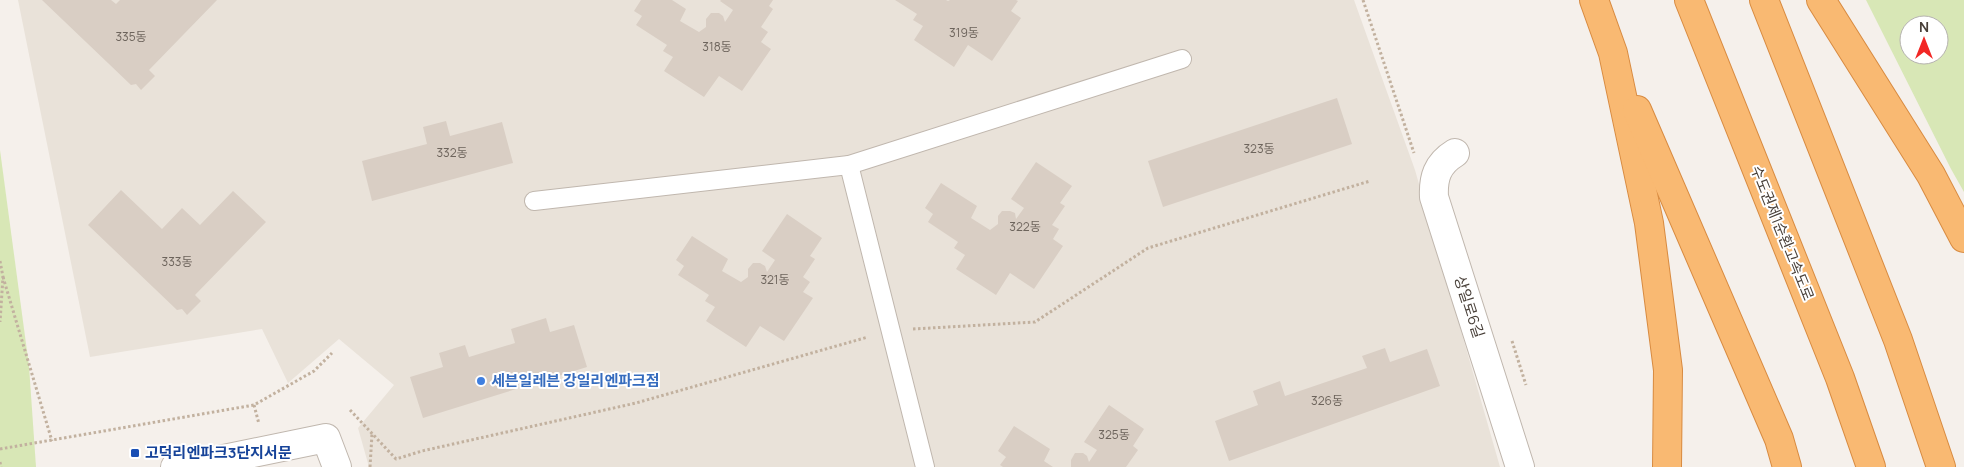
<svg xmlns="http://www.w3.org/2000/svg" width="1964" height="467" font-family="Manrope,'Noto Sans KR',sans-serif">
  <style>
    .residential { fill: #e9e2d9 }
    .green { fill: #d8e7b6; fill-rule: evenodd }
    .building { fill: #d9cec4 }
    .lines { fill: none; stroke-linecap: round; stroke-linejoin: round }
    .service-casing { stroke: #c0b7ae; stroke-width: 20 }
    .minor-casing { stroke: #c0b7ae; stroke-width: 30 }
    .motorway-casing { stroke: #d88b41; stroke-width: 30 }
    .path { stroke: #c2b19f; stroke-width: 3; stroke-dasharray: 2.5 2.5; stroke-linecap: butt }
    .service { stroke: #fff; stroke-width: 18 }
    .minor { stroke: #fff; stroke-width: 28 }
    .motorway { stroke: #f9b972; stroke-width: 28 }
    .shop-dot { fill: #3f7fe0; stroke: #fff; stroke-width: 2 }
    .transit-dot { fill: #1a4fb4; stroke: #fff; stroke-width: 2 }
    .labels { text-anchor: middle; stroke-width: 4; stroke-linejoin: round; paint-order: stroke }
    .number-label { font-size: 12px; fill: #6d645c }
    .street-label { font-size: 15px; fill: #494039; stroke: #fff }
    .shop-label { font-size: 15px; font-weight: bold; fill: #366cbe; stroke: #fff; text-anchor: start }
    .transit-label { font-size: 15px; font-weight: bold; fill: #164399; stroke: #fff; text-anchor: start }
  </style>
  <rect width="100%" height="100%" fill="#f5f0eb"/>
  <!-- residential -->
  <polygon class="residential" points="18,0 1354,0 1415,170 1500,467 369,467 358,428 394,385 339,339 288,383 262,329 90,357"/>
  <!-- green -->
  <g class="green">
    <path d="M1866 0H1964V192L1951 169ZM1909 25H1939V55H1909Z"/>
    <polygon points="0,150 29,366 36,467 0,467"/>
  </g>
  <!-- building -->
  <g class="building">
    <polygon points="42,0 111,0 116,4 120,0 217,0 149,70 155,76 141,90 136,84 131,85"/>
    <polygon points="641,0 672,0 686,9 680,21 699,32 706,27 706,19 711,13 719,13 723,16 725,22 733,10 720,1 721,0 773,0 769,6 773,9 761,27 768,32 761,42 771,49 742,91 719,76 704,97 664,71 673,57 663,51 667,45 636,25 642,16 634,11"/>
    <polygon points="895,0 946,0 948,1 950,0 1016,0 1018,1 1011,11 1021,18 992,61 968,45 954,67 914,40 923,26 913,20 917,14"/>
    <polygon points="1337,98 1352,144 1163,207 1148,161"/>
    <polygon points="446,121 450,136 502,122 513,163 372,201 362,161 427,144 423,127"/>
    <polygon points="1036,162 1072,186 1060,203 1065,206 1052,225 1059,229 1053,239 1063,246 1034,289 1010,273 996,295 956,269 965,255 954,248 958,242 928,222 933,214 925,208 941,183 977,206 971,218 990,230 998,224 998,216 1002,211 1010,211 1015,213 1016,219 1024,208 1011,199"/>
    <polygon points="121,190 162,229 182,208 200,225 233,191 266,222 195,295 201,301 187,315 182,309 177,310 88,225"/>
    <polygon points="787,214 822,238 810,256 815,259 803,277 810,282 803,292 813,298 784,341 760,326 746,347 706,321 715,307 705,301 709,295 678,275 684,266 676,260 692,236 728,259 722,271 741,282 748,277 748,269 753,263 760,263 765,266 767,272 775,260 762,251"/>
    <polygon points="546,318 550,332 574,325 587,367 423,418 410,377 443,367 439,353 465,345 469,357 515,343 511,329"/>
    <polygon points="1385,348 1390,362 1427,349 1440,386 1229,461 1215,421 1258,405 1253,391 1280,381 1285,396 1367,368 1362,356"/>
    <polygon points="1109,405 1144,429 1133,446 1138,450 1126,467 1071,467 1071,460 1075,453 1083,453 1087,456 1089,462 1097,450 1084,442"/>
    <polygon points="1014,426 1050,449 1044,461 1053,467 1003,467 1000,465 1006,457 998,451"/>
  </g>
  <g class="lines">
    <!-- service casing -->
    <g class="service-casing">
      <g id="service">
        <polyline points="849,165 925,467"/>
        <polyline points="534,201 849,165 1182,59"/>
      </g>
    </g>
    <!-- minor casing -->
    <g class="minor-casing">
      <g id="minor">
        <path d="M1455 153C1437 164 1433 178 1434 197L1520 467"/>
        <polyline points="175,467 214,461 326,438 337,467"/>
      </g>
    </g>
    <!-- motorway casing -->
    <g class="motorway-casing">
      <g id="motorway">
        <polyline points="1594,0 1613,53 1649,223 1668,370 1667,467"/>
        <polyline points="1689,0 1840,378 1871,467"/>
        <polyline points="1764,0 1898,340 1941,467"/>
        <polyline points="1821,0 1931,175 1964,238"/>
        <polyline points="1637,110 1779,439 1787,467"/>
      </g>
    </g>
    <!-- path -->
    <g class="path">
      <polyline points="1363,0 1414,153"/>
      <polyline points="0,261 3,277 0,322"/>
      <polyline points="3,277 52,441"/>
      <polyline points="913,329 1035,322 1148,248 1370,181"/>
      <polyline points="1512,341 1526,385"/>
      <polyline points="254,405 259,424"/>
      <polyline points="350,410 396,459 422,451 636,403 868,337"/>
      <polyline points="0,449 254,405 314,371 332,353"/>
      <polyline points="0,462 1,467"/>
      <polyline points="370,467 372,434"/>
    </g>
    <!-- service -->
    <use href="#service" class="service"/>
    <!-- minor -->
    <use href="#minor" class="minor"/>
    <!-- motorway -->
    <use href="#motorway" class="motorway"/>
  </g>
  <!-- markers -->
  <circle class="shop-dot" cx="481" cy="381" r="5"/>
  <rect class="transit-dot" x="130" y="448" width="10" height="10" rx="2.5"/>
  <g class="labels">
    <!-- number labels -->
    <g class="number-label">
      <text x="964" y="37">319동</text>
      <text x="131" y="41">335동</text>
      <text x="717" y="51">318동</text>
      <text x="1259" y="153">323동</text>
      <text x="452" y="157">332동</text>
      <text x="1025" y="231">322동</text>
      <text x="177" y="266">333동</text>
      <text x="775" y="284">321동</text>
      <text x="1327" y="405">326동</text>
      <text x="1114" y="439">325동</text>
    </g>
    <!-- street labels -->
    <g class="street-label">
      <text transform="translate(1782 233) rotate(68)" y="5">수도권제1순환고속도로</text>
      <text transform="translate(1469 307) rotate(72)" y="5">상일로6길</text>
    </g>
    <!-- shop labels -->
    <g class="shop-label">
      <text x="491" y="386">세븐일레븐 강일리엔파크점</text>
    </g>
    <!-- transit labels -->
    <g class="transit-label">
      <text x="145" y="458">고덕리엔파크3단지서문</text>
    </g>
  </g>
  <!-- north arrow -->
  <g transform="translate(1924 40)"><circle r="24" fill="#ffffff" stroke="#b6b3b0"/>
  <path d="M0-4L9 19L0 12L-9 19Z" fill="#f22725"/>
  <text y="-8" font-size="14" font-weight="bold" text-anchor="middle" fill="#494039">N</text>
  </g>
</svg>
